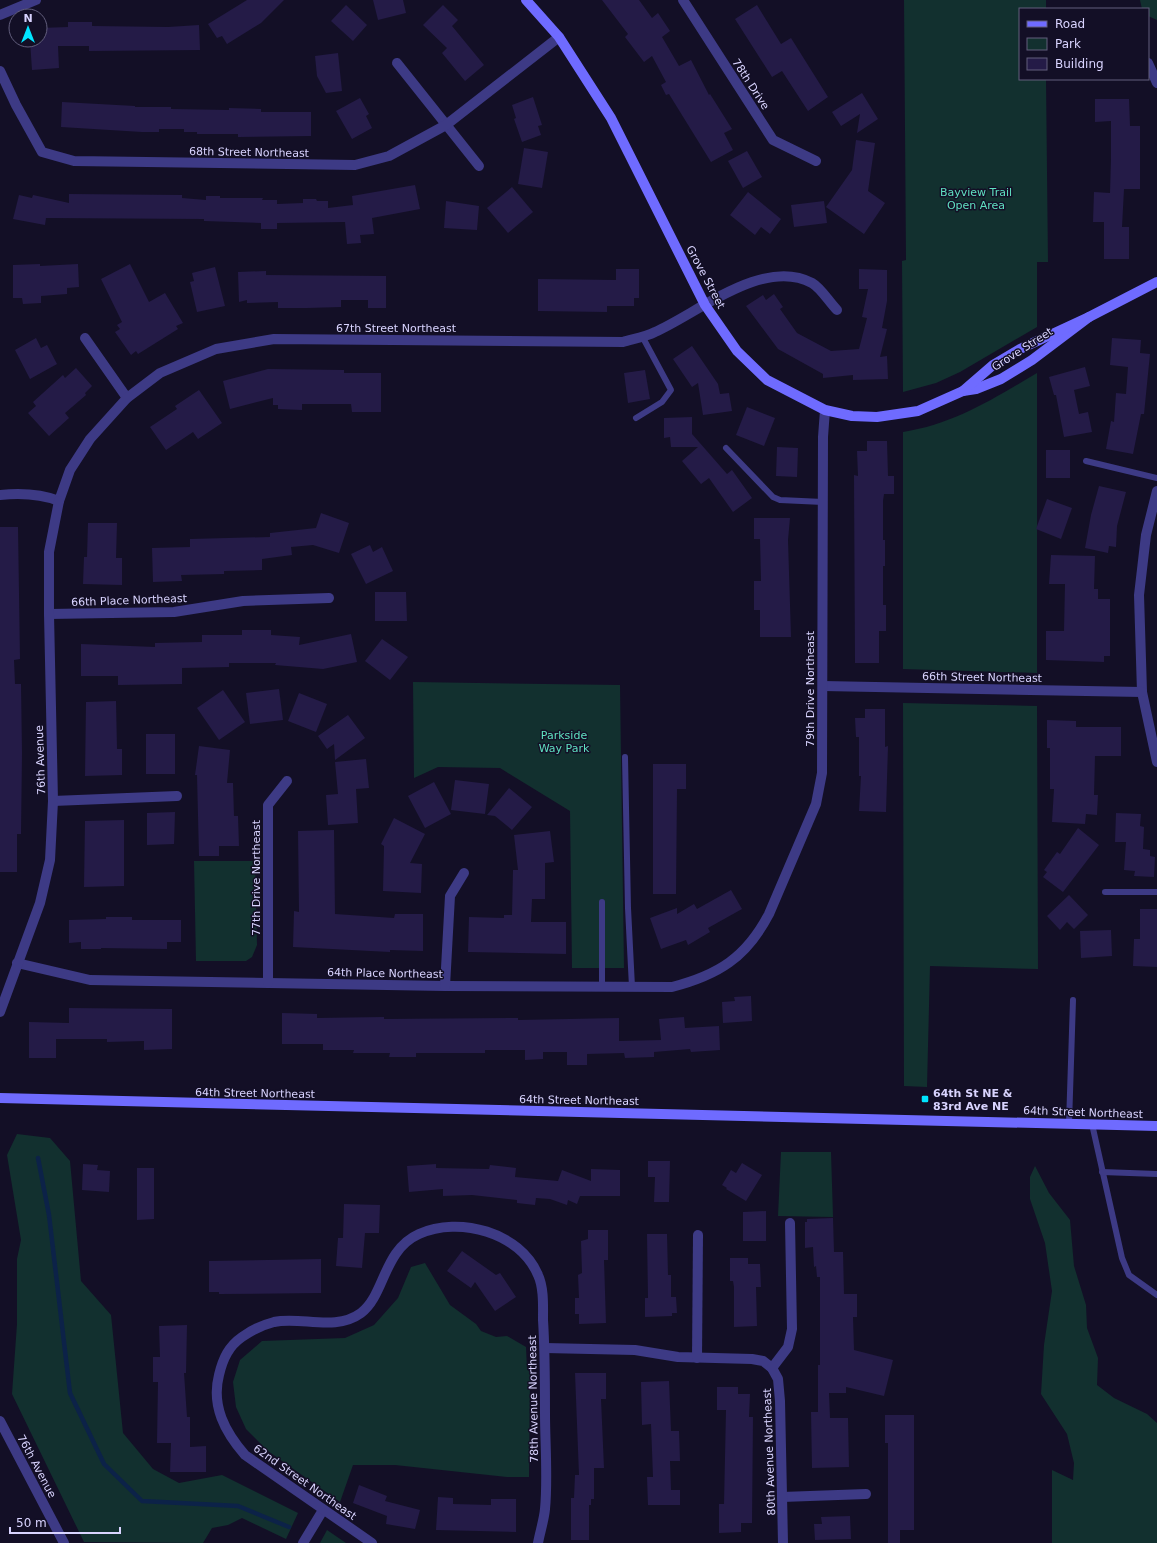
<svg xmlns="http://www.w3.org/2000/svg" width="1157" height="1543" font-family="'DejaVu Sans',sans-serif">
  <style>
    .green { fill: #12302f }
    .lines { fill: none; stroke-linecap: round; stroke-linejoin: round }
    .stream { stroke: #0c2248; stroke-width: 4.5 }
    .building { fill: #241b47 }
    .lane { stroke: #3d3a85; stroke-width: 6 }
    .street { stroke: #3d3a85; stroke-width: 10 }
    .secondary { stroke: #6f6bff; stroke-width: 10 }
    .poi-dot { fill: #00e5ff; stroke: #130f26; stroke-width: 1.5 }
    .labels { text-anchor: middle; stroke-width: 3; stroke-linejoin: round; paint-order: stroke }
    .street-label { font-size: 11px; fill: #d9d4ff; stroke: #130f26 }
    .park-label { font-size: 11px; fill: #5fe0c0; stroke: #130f26 }
    .poi-label { font-size: 11px; font-weight: bold; fill: #d9d4ff; stroke: #130f26; text-anchor: start }
  </style>
  <rect width="100%" height="100%" fill="#130f26"/>
  <!-- green -->
  <g class="green">
    <polygon points="904,0 1046,0 1046,9 1020,9 1020,79 1046,79 1048,262 1037,262 1037,327 960,372 936,383 903,392 902,261 906,260"/>
    <polygon points="1140,0 1157,0 1157,20 1148,16 1148,9 1142,9"/>
    <path d="M1037 373V673L903 669V432C954 424 993 399 1037 373Z"/>
    <polygon points="413,682 620,685 624,968 572,968 570,811 500,768 438,767 414,778"/>
    <polygon points="903,703 1037,706 1038,969 930,966 927,1087 904,1086"/>
    <polygon points="194,861 255,861 257,945 252,957 246,961 196,961"/>
    <polygon points="17,1134 50,1138 70,1161 81,1281 111,1315 123,1433 153,1469 179,1483 222,1475 298,1513 286,1539 242,1518 228,1525 212,1528 203,1543 84,1542 12,1394 17,1324 17,1259 21,1240 7,1155"/>
    <polygon points="781,1152 831,1152 833,1217 778,1216"/>
    <polygon points="1035,1166 1049,1193 1070,1220 1074,1266 1086,1305 1087,1328 1098,1358 1097,1385 1114,1398 1147,1414 1157,1423 1157,1543 1052,1543 1052,1470 1073,1480 1074,1463 1067,1434 1041,1394 1044,1345 1052,1291 1045,1243 1030,1199 1030,1177"/>
    <polygon points="425,1263 450,1305 476,1324 481,1331 496,1337 507,1336 526,1347 527,1369 530,1372 529,1477 507,1477 395,1465 353,1465 340,1502 268,1451 246,1429 236,1407 233,1382 240,1360 262,1341 345,1338 374,1325 398,1298 411,1267"/>
    <polygon points="327,1530 346,1543 320,1543"/>
  </g>
  <g class="lines">
    <!-- stream -->
    <polyline class="stream" points="38,1158 49,1215 70,1393 104,1464 142,1501 238,1506 289,1527"/>
  </g>
  <!-- building -->
  <g class="building">
    <polygon points="247,0 284,0 261,23 227,44 222,36 217,38 208,24"/>
    <polygon points="373,0 403,0 406,13 378,20"/>
    <polygon points="602,0 639,0 652,18 658,13 670,31 662,37 679,66 691,60 709,95 710,94 732,129 724,133 733,150 711,162 669,94 666,95 661,85 666,82 652,56 644,62 625,37 628,34"/>
    <polygon points="346,5 367,25 353,41 331,21"/>
    <polygon points="443,5 458,20 452,26 484,65 465,81 442,53 447,48 423,25"/>
    <polygon points="757,5 781,44 791,38 828,97 808,111 782,71 772,77 735,19"/>
    <polygon points="68,22 92,22 92,26 168,27 199,25 200,50 89,51 89,46 58,46 59,68 32,70 30,41 40,40 40,28 68,27"/>
    <polygon points="338,53 342,91 326,93 317,76 315,56"/>
    <polygon points="862,93 878,119 857,133 860,114 841,126 832,112"/>
    <polygon points="533,97 542,125 538,126 541,135 522,142 514,119 516,118 512,105"/>
    <polygon points="360,98 369,114 366,116 372,128 352,139 336,111"/>
    <polygon points="1095,99 1129,99 1130,126 1140,126 1140,189 1124,189 1122,227 1129,227 1129,259 1104,259 1104,222 1093,222 1094,192 1110,193 1111,159 1111,121 1095,122"/>
    <polygon points="62,102 135,106 135,107 171,107 171,109 229,110 229,108 261,109 261,112 311,112 311,136 238,137 238,134 197,134 197,132 184,132 184,129 159,129 159,132 142,132 61,127"/>
    <polygon points="856,140 875,143 868,191 885,203 864,234 826,207 852,170"/>
    <polygon points="524,148 548,152 542,188 518,184"/>
    <polygon points="747,151 762,177 743,188 728,161"/>
    <polygon points="415,185 420,209 372,218 374,234 360,235 361,243 347,244 345,222 277,223 277,229 261,229 261,223 204,221 204,219 46,218 45,225 13,219 19,195 32,198 33,195 69,203 69,194 182,195 182,198 206,200 206,196 220,196 220,198 263,198 262,200 277,200 277,204 303,203 303,199 316,199 317,201 328,201 328,208 353,205 352,196"/>
    <polygon points="512,187 533,212 508,233 487,208"/>
    <polygon points="748,192 781,219 770,234 761,227 755,235 730,215"/>
    <polygon points="446,201 479,206 477,230 444,228"/>
    <polygon points="824,201 827,223 794,227 791,205"/>
    <polygon points="40,264 40,266 78,264 79,287 67,288 67,294 41,296 41,303 23,304 22,298 13,298 13,265"/>
    <polygon points="130,264 149,302 165,293 183,323 176,326 178,329 138,354 136,351 131,355 115,332 120,329 117,325 122,322 101,279"/>
    <polygon points="215,267 225,306 197,312 190,282 194,281 192,273"/>
    <polygon points="616,269 639,269 639,298 634,298 634,306 607,306 607,312 538,311 538,279 616,280"/>
    <polygon points="859,269 887,270 887,301 882,328 887,329 880,357 887,356 888,379 853,380 853,375 823,378 823,374 778,349 746,306 763,295 766,300 774,294 783,307 780,309 797,333 831,351 859,349 867,318 862,317 868,289 859,289"/>
    <polygon points="266,271 266,275 386,276 386,308 368,308 368,300 341,300 341,307 307,308 278,308 278,302 247,303 247,300 239,302 238,272"/>
    <polygon points="36,338 41,348 47,345 57,364 30,379 15,350"/>
    <polygon points="1112,338 1141,340 1140,353 1150,354 1144,414 1141,414 1133,454 1106,449 1111,421 1114,422 1116,393 1126,394 1128,367 1110,365"/>
    <polygon points="692,346 718,384 720,394 729,393 732,411 703,415 698,383 692,387 673,359"/>
    <polygon points="1085,367 1090,386 1074,390 1079,414 1088,412 1092,432 1064,437 1056,395 1054,395 1049,377"/>
    <polygon points="76,368 92,386 85,393 86,395 65,413 69,418 49,436 28,413 36,406 33,402 63,375 65,378"/>
    <polygon points="268,369 344,370 344,373 381,373 381,412 352,412 351,404 302,404 302,410 278,409 278,405 273,405 273,398 230,409 223,381"/>
    <polygon points="645,370 650,399 628,403 624,373"/>
    <polygon points="199,390 222,423 198,439 193,432 166,450 150,427 177,409 175,406"/>
    <polygon points="747,407 775,418 764,446 736,435"/>
    <polygon points="692,417 692,434 727,474 732,470 752,498 733,512 709,478 701,484 682,461 698,447 671,447 670,437 664,438 664,418"/>
    <polygon points="867,441 887,441 888,476 894,476 894,494 884,494 883,501 883,540 885,540 885,566 883,566 883,605 886,605 886,631 879,631 879,663 855,663 854,475 858,476 857,451 867,451"/>
    <polygon points="777,447 798,448 797,477 776,476"/>
    <rect x="1046" y="450" width="24" height="28"/>
    <polygon points="1099,486 1126,492 1117,526 1116,547 1109,546 1108,553 1085,548 1091,515"/>
    <polygon points="1047,499 1072,508 1061,539 1036,529"/>
    <polygon points="321,513 349,523 339,553 313,545 291,547 292,555 262,559 262,570 224,571 224,574 181,575 182,581 153,582 152,548 190,547 190,539 270,537 270,533 316,528"/>
    <polygon points="754,518 790,518 788,540 791,637 760,637 760,610 754,610 754,581 761,581 760,539 754,539"/>
    <polygon points="88,523 117,523 116,558 122,558 122,585 83,584 84,557 87,557"/>
    <polygon points="0,527 18,527 20,659 14,660 15,684 21,684 22,753 21,834 17,834 17,872 0,872"/>
    <polygon points="370,545 373,552 382,547 393,571 366,584 351,554"/>
    <polygon points="1051,555 1095,556 1094,589 1098,589 1098,599 1110,599 1110,656 1104,656 1104,662 1046,660 1046,631 1064,631 1065,584 1049,584"/>
    <polygon points="375,592 406,592 407,621 375,621"/>
    <polygon points="242,630 271,630 271,635 300,637 299,645 351,634 357,662 323,669 275,665 276,663 229,663 229,667 182,668 182,684 118,685 118,676 81,676 81,644 155,647 155,643 202,642 202,635 242,635"/>
    <polygon points="382,639 408,657 390,680 365,661"/>
    <polygon points="279,689 283,720 250,724 246,693"/>
    <polygon points="223,690 245,722 219,740 197,708"/>
    <polygon points="299,693 327,704 316,732 288,721"/>
    <polygon points="116,701 117,749 122,749 122,775 85,776 86,702"/>
    <polygon points="865,709 885,709 885,747 888,746 886,812 859,811 861,776 859,776 859,737 856,737 855,718 865,718"/>
    <polygon points="348,715 365,738 335,760 334,744 327,749 318,736"/>
    <polygon points="1047,720 1076,721 1076,727 1121,727 1121,756 1095,756 1094,795 1098,795 1097,815 1086,814 1085,824 1052,822 1054,789 1050,789 1050,748 1047,748"/>
    <rect x="146" y="734" width="29" height="40"/>
    <polygon points="199,746 230,750 227,783 233,783 234,816 238,816 239,846 219,846 219,856 199,856 197,775 195,775"/>
    <polygon points="366,759 369,788 356,789 358,823 328,825 326,795 338,794 335,762"/>
    <polygon points="653,764 686,764 686,789 677,789 676,894 653,894"/>
    <polygon points="455,780 489,784 485,814 451,810"/>
    <polygon points="434,782 451,814 425,828 408,796"/>
    <polygon points="509,788 532,807 512,830 495,816 487,815"/>
    <polygon points="175,812 174,844 147,845 147,813"/>
    <polygon points="1116,813 1141,814 1140,826 1144,827 1143,849 1150,850 1150,856 1155,857 1154,877 1134,876 1135,871 1124,870 1126,842 1115,842"/>
    <polygon points="394,818 425,834 410,863 422,864 421,893 383,891 384,846 381,844"/>
    <polygon points="124,820 124,886 84,887 85,821"/>
    <polygon points="1078,828 1099,845 1063,892 1043,877 1047,872 1044,870 1057,852 1060,854"/>
    <polygon points="334,830 335,914 394,918 395,914 423,914 423,951 390,950 390,952 293,947 294,911 299,912 298,831"/>
    <polygon points="550,831 554,862 545,863 545,899 532,899 531,922 566,922 566,954 468,952 469,917 504,918 504,915 512,915 513,870 518,870 514,835"/>
    <polygon points="731,890 742,909 708,928 710,932 688,945 686,940 661,949 650,918 677,908 677,914 694,904 697,909"/>
    <polygon points="1069,895 1088,915 1074,929 1067,922 1060,930 1047,916"/>
    <polygon points="1140,909 1157,909 1157,967 1133,966 1134,939 1140,939"/>
    <polygon points="106,917 132,917 132,920 181,920 181,942 167,942 167,949 101,948 101,949 81,949 81,942 69,943 69,920 106,919"/>
    <polygon points="1111,930 1112,956 1081,958 1080,931"/>
    <polygon points="751,996 752,1021 723,1023 722,1002 735,1001 734,997"/>
    <polygon points="69,1008 172,1009 172,1049 144,1050 144,1041 107,1042 107,1039 56,1039 56,1058 29,1058 29,1022 69,1023"/>
    <polygon points="282,1013 317,1014 317,1018 384,1017 384,1019 518,1018 518,1020 619,1018 619,1041 661,1040 659,1019 684,1017 685,1028 719,1026 720,1050 691,1052 690,1049 654,1052 654,1057 625,1058 624,1053 587,1054 587,1065 567,1065 567,1052 543,1052 543,1059 525,1060 525,1050 485,1050 485,1053 416,1053 416,1057 389,1057 390,1053 353,1053 354,1050 323,1050 323,1044 282,1044"/>
    <polygon points="648,1161 670,1161 669,1202 654,1202 655,1177 648,1177"/>
    <polygon points="742,1163 762,1175 746,1201 726,1189 727,1188 722,1185 731,1170 736,1173"/>
    <polygon points="83,1164 98,1165 97,1170 110,1171 109,1192 82,1190"/>
    <polygon points="436,1164 436,1168 489,1169 490,1165 516,1168 515,1177 558,1181 562,1170 591,1181 591,1169 620,1170 620,1196 580,1196 577,1204 568,1200 567,1205 550,1199 536,1198 535,1205 517,1203 517,1200 472,1195 443,1196 443,1189 409,1192 407,1166"/>
    <polygon points="137,1168 154,1168 154,1219 137,1220"/>
    <polygon points="344,1204 380,1205 379,1233 365,1233 362,1268 336,1266 338,1238 343,1238"/>
    <polygon points="766,1211 766,1241 743,1241 743,1212"/>
    <polygon points="833,1218 834,1252 843,1252 844,1294 857,1294 857,1317 853,1317 854,1350 893,1360 884,1396 846,1387 846,1393 829,1393 830,1418 848,1418 849,1467 812,1468 811,1412 818,1412 818,1365 820,1365 820,1277 817,1277 816,1266 814,1267 813,1247 805,1248 805,1222 807,1222 807,1219"/>
    <polygon points="588,1230 608,1230 608,1260 604,1260 606,1323 579,1324 579,1314 575,1314 575,1298 579,1298 578,1275 582,1273 581,1241 588,1239"/>
    <polygon points="647,1234 667,1234 668,1275 671,1275 671,1297 676,1297 677,1313 672,1313 672,1316 645,1317 645,1298 648,1298"/>
    <polygon points="462,1251 496,1275 500,1273 516,1297 495,1311 475,1282 471,1288 447,1271"/>
    <polygon points="730,1258 748,1258 748,1264 760,1264 761,1287 756,1287 757,1326 734,1327 734,1287 733,1281 730,1281"/>
    <polygon points="321,1259 321,1293 219,1294 219,1292 209,1292 209,1261"/>
    <polygon points="187,1325 186,1373 184,1373 187,1417 190,1417 190,1447 206,1446 206,1472 170,1472 171,1443 157,1443 158,1382 153,1382 153,1357 160,1357 159,1326"/>
    <polygon points="575,1373 606,1373 606,1399 601,1399 604,1468 594,1468 594,1499 591,1499 591,1505 589,1505 589,1540 571,1540 571,1498 574,1498 575,1475 579,1475"/>
    <polygon points="669,1381 671,1431 679,1431 680,1461 670,1461 671,1490 680,1490 680,1505 648,1505 647,1477 653,1477 651,1424 642,1425 641,1382"/>
    <polygon points="717,1387 738,1387 738,1394 750,1394 749,1417 753,1417 752,1523 741,1523 741,1532 719,1533 719,1504 724,1504 726,1410 717,1410"/>
    <polygon points="885,1415 914,1415 914,1530 900,1530 900,1543 888,1543 888,1443 885,1443"/>
    <polygon points="359,1485 387,1496 385,1501 420,1510 415,1529 386,1524 387,1516 353,1503"/>
    <polygon points="438,1497 453,1498 453,1504 491,1505 491,1499 516,1499 516,1532 436,1530"/>
    <polygon points="850,1516 851,1539 815,1540 814,1524 822,1524 821,1517"/>
  </g>
  <g class="lines">
    <!-- lane -->
    <g class="lane">
      <polyline points="636,418 662,402 671,390 642,336"/>
      <polyline points="726,448 773,497 780,500 823,502"/>
      <polyline points="1086,461 1157,478"/>
      <polyline points="625,757 628,908 632,987"/>
      <polyline points="1105,892 1157,892"/>
      <polyline points="602,902 602,987"/>
      <polyline points="1069,1124 1073,1000"/>
      <polyline points="1092,1124 1122,1258 1129,1275 1157,1295"/>
      <polyline points="1102,1172 1157,1174"/>
    </g>
    <!-- street -->
    <g class="street">
      <polyline points="683,0 773,140 816,161"/>
      <polyline points="0,15 36,0"/>
      <polyline points="397,63 479,166"/>
      <polyline points="1148,63 1157,83"/>
      <polyline points="0,71 16,105 42,152 74,161 355,165 389,156 446,125 559,37"/>
      <polyline points="85,338 127,398"/>
      <polyline points="1157,491 1146,535 1139,595 1142,692 1157,762"/>
      <path d="M0 495C20 493 41 494 59 501L70 470 90 439 127 398 160 373 216 349 274 339 623 342C633 339 645 337 655 332 698 313 763 257 812 283 821 288 829 302 837 310"/>
      <polyline points="49,614 174,612 243,601 329,598"/>
      <polyline points="823,686 1142,692"/>
      <polyline points="53,801 177,796"/>
      <path d="M17 963 90 980 445 986 672 987C718 975 746 958 769 914L816 804 822 773 823 437 825 410"/>
      <polyline points="268,983 268,805 287,781"/>
      <polyline points="445,986 450,896 464,873"/>
      <polyline points="0,1012 40,903 50,860 53,801 49,614 49,552 59,501"/>
      <polyline points="545,1348 635,1350 678,1357 752,1359 763,1361 772,1368"/>
      <polyline points="697,1358 698,1235"/>
      <polyline points="0,1421 64,1543"/>
      <polyline points="782,1497 866,1494"/>
      <polyline points="303,1543 323,1510"/>
      <path d="M372 1543 245 1455C225 1432 211 1406 219 1375 223 1358 229 1346 242 1337 252 1330 262 1325 274 1322 301 1316 335 1332 361 1313 385 1295 383 1250 419 1234 459 1216 520 1232 538 1275 544 1288 543 1306 543 1320 545 1351 545 1382 545 1413 545 1444 548 1478 545 1509 544 1520 540 1532 538 1543"/>
      <polyline points="783,1543 780,1401 778,1379 772,1368 788,1347 792,1329 790,1223"/>
    </g>
    <!-- secondary -->
    <g class="secondary">
      <polyline points="526,0 559,37 611,118 705,305 737,351 767,380 825,410 852,416 877,417 918,411 963,391 976,389 1001,379 1032,360 1089,317"/>
      <polyline points="963,391 993,365 1020,349 1089,317 1157,282"/>
      <polyline points="0,1098 1157,1126"/>
    </g>
  </g>
  <!-- markers -->
  <rect class="poi-dot" x="921" y="1095" width="8" height="8" rx="2"/>
  <g class="labels">
    <!-- street labels -->
    <g class="street-label">
      <text transform="translate(751 84) rotate(57)" y="4">78th Drive</text>
      <text transform="translate(249 152) rotate(1)" y="4">68th Street Northeast</text>
      <text transform="translate(706 277) rotate(62)" y="4">Grove Street</text>
      <text x="396" y="332">67th Street Northeast</text>
      <text transform="translate(1022 349) rotate(-33)" y="4">Grove Street</text>
      <text transform="translate(129 600) rotate(-2)" y="4">66th Place Northeast</text>
      <text transform="translate(982 677) rotate(1)" y="4">66th Street Northeast</text>
      <text transform="translate(810 689) rotate(-90)" y="4">79th Drive Northeast</text>
      <text transform="translate(40 760) rotate(-92)" y="4">76th Avenue</text>
      <text transform="translate(256 878) rotate(-90)" y="4">77th Drive Northeast</text>
      <text transform="translate(385 973) rotate(1)" y="4">64th Place Northeast</text>
      <text transform="translate(255 1093) rotate(1)" y="4">64th Street Northeast</text>
      <text transform="translate(579 1100) rotate(1)" y="4">64th Street Northeast</text>
      <text transform="translate(1083 1112) rotate(2)" y="4">64th Street Northeast</text>
      <text transform="translate(533 1399) rotate(-91)" y="4">78th Avenue Northeast</text>
      <text transform="translate(769 1452) rotate(-92)" y="4">80th Avenue Northeast</text>
      <text transform="translate(37 1466) rotate(62)" y="4">76th Avenue</text>
      <text transform="translate(305 1482) rotate(35)" y="4">62nd Street Northeast</text>
    </g>
    <!-- park labels -->
    <g class="park-label">
      <text x="976" y="196">Bayview Trail<tspan x="976" dy="13">Open Area</tspan></text>
      <text x="564" y="739">Parkside<tspan x="564" dy="13">Way Park</tspan></text>
    </g>
    <!-- poi labels -->
    <g class="poi-label">
      <text x="933" y="1097">64th St NE &amp;<tspan x="933" dy="13">83rd Ave NE</tspan></text>
    </g>
  </g>
  <!-- legend -->
  <rect x="1019" y="8" width="130" height="72" fill="#130f26" stroke="#625e7d"/>
  <rect x="1027" y="21" width="20" height="6" fill="#6f6bff" stroke="#625e7d"/>
  <text x="1055" y="28" font-size="12" fill="#d9d4ff">Road</text>
  <rect x="1027" y="38" width="20" height="12" fill="#12302f" stroke="#625e7d"/>
  <text x="1055" y="48" font-size="12" fill="#d9d4ff">Park</text>
  <rect x="1027" y="58" width="20" height="12" fill="#241b47" stroke="#625e7d"/>
  <text x="1055" y="68" font-size="12" fill="#d9d4ff">Building</text>
  <!-- north arrow -->
  <g transform="translate(28 28)"><circle r="19" fill="#130f26" stroke="#625e7d"/>
  <path d="M0-3L7 15L0 10L-7 15Z" fill="#00e5ff"/>
  <text y="-6" font-size="11" font-weight="bold" text-anchor="middle" fill="#d9d4ff">N</text>
  </g>
  <!-- scale -->
  <path d="M10 1527v6h110v-6" fill="none" stroke="#d9d4ff" stroke-width="2"/>
  <text x="16" y="1527" font-size="12" fill="#d9d4ff" stroke="#130f26" stroke-width="3" paint-order="stroke">50 m</text>
</svg>
